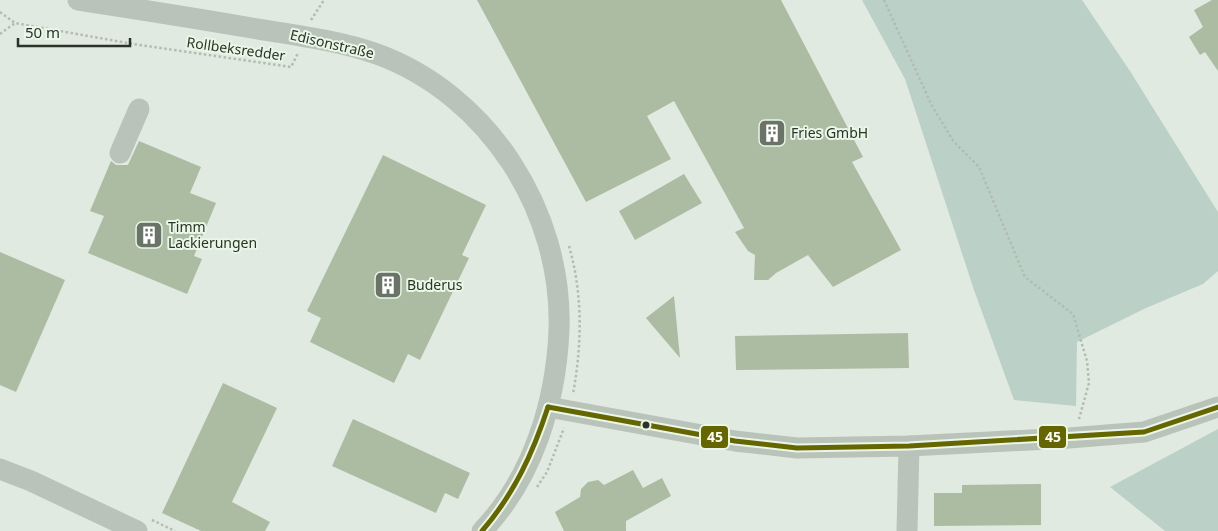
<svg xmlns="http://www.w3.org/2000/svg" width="1218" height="531" font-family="'Noto Sans',sans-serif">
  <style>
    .green { fill: #bbd1c8 }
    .building { fill: #abbca3 }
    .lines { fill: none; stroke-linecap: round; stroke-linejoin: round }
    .path { stroke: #b3bcb1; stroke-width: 2.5; stroke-dasharray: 2.5 2.5; stroke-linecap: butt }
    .minor { stroke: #bac3b9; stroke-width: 21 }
    .bus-1-casing { stroke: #e8f7e7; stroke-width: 9 }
    .bus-1 { stroke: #660; stroke-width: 5 }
    .bus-dot { fill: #2b3327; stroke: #e8f7e7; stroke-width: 2 }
    .labels { text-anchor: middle; stroke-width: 4; stroke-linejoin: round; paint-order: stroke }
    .street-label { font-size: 14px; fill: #2b3327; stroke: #e8f7e7 }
    .poi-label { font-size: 14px; fill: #2b3327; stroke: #e8f7e7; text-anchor: start }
    .line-badge { stroke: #e8f7e7; stroke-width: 2 }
    .badge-label { font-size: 14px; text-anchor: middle; font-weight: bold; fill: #fff }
  </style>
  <rect width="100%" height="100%" fill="#e0eae0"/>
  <!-- green -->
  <g class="green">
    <polygon points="862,0 1082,0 1130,71 1218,212 1218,271 1203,284 1146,308 1077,342 1076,406 1014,400 974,290 905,79"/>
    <polygon points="1218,429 1218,531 1165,531 1110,487"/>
  </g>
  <!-- building -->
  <g class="building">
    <polygon points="477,0 781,0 863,157 852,162 901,250 833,287 808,255 776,273 768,280 754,280 755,255 748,251 735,232 744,228 674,101 647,116 671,159 586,202"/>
    <polygon points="1212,0 1218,0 1218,71 1205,52 1200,55 1189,37 1203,27 1194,10"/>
    <polygon points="139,141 201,167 190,193 216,203 194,256 202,259 187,294 88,253 104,216 90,211 111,161 116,165 128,165"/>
    <polygon points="383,155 486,205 462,255 469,258 420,360 408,354 394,383 310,342 321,318 307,311"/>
    <polygon points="684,174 702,203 635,240 619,211"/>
    <polygon points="0,252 65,280 16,392 0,385"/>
    <polygon points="674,296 680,358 646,318"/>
    <polygon points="908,333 909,368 736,370 735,336"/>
    <polygon points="223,383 277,408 232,502 270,522 265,531 201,531 162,513"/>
    <polygon points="353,419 470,473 458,499 445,493 436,513 332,466"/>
    <polygon points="633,470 643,488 662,478 671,496 626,521 626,531 564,531 555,512 580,497 581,489 588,482 598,480 604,485"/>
    <polygon points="1041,484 1041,525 934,526 934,493 962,493 962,485"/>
  </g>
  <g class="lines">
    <!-- path -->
    <g class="path">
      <polyline points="884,0 932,106 954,142 979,167 1025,277 1073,314 1087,361 1089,383 1079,419"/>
      <polyline points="0,12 15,23 133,44 291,67 298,53"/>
      <polyline points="311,20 324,0"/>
      <polyline points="0,34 15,23"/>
      <path d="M569 246C583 295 582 344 573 394"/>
      <polyline points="537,487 547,472 564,428"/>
      <polyline points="152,520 175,531"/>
    </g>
    <!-- minor -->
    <g class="minor">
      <path d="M78 0C137 9 194 18 252 28 294 35 337 40 377 54 489 95 563 212 559 330 556 402 533 478 482 531"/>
      <polyline points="120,153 139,109"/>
      <polyline points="548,407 735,441 797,448 909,446 1069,438 1144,432 1218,407"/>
      <polyline points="0,469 31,481 137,531"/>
      <polyline points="907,531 909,446"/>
    </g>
    <!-- bus-1 casing -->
    <g class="bus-1-casing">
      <g id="bus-1">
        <polyline points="548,407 735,441 797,448 909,446 1144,432 1218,407"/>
        <path d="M482 531C514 494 533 453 548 407"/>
      </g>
    </g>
    <!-- bus-1 -->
    <use href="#bus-1" class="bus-1"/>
  </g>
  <!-- icons -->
  <defs>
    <g id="building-square" transform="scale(1.4375)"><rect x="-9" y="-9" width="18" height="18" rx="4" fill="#6a7368" stroke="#e8f7e7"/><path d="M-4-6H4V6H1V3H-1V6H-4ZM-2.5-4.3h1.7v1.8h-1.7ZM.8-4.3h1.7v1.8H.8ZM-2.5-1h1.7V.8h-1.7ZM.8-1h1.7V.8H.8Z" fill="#fff"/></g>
  </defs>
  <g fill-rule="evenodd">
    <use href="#building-square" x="772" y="133"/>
    <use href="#building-square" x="149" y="235"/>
    <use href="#building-square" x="388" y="285"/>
  </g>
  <!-- markers -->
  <circle class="bus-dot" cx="646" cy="425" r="4.5"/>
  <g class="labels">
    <!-- street labels -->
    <g class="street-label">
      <text transform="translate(332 44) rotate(13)" y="5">Edisonstraße</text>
      <text transform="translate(236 49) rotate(8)" y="5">Rollbeksredder</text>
    </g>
    <!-- poi labels -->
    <g class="poi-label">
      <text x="791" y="138">Fries GmbH</text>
      <text x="168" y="232">Timm<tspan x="168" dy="16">Lackierungen</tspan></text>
      <text x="407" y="290">Buderus</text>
    </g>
  </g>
  <g class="line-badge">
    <rect x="700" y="425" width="29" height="24" rx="5" fill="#660"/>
    <rect x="1038" y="425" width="29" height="24" rx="5" fill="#660"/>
  </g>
  <g class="badge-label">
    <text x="715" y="442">45</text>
    <text x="1053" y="442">45</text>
  </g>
  <!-- scale -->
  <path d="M18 38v8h112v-8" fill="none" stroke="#2b3327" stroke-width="2.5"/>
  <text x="25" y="38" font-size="15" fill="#2b3327" stroke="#e8f7e7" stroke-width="4" paint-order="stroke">50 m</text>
</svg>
